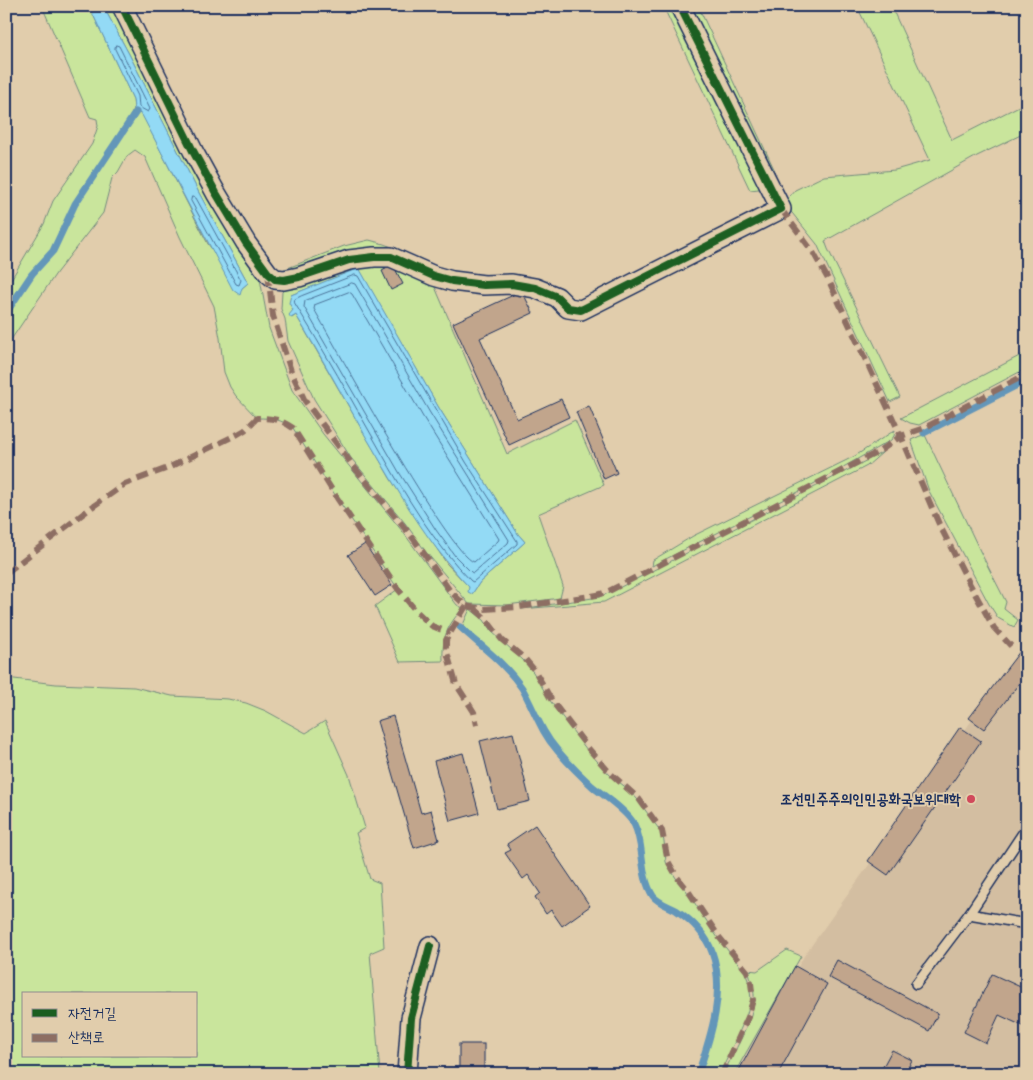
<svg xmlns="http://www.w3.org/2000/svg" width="1033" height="1080" font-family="'Playpen Sans','Poor Story',sans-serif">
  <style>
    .built { fill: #d3bea1 }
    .green { fill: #c9e59c; stroke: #728a7d; fill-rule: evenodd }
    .water { fill: #93daf5; stroke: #6396b9 }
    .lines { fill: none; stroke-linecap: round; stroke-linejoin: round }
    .shore { stroke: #4b739a; stroke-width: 1 }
    .stream { stroke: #6396b9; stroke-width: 7 }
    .building { fill: #c1a58c; stroke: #1b2f5e }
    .service-casing { stroke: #1b2f5e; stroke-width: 12 }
    .minor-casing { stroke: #1b2f5e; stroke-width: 22 }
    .service { stroke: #e1cdac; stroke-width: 9 }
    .minor { stroke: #e1cdac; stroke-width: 19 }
    .quiet { stroke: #8d6e63; stroke-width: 6; stroke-dasharray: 12 6; stroke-linecap: butt }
    .cycleway-casing { stroke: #e1cdac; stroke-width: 11 }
    .cycleway { stroke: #1b5e20; stroke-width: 8 }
    .poi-dot { fill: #d1495b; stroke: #e1cdac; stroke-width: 2 }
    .labels { text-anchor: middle; stroke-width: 4; stroke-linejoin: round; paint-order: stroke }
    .poi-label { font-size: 15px; font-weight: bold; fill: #1b2f5e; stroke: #e1cdac; text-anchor: end }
  </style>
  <rect width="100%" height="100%" fill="#e1cdac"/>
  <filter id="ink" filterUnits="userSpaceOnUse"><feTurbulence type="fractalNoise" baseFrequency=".02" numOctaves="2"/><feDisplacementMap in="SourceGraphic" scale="10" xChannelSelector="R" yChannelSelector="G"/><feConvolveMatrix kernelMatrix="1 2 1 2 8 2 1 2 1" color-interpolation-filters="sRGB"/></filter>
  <g filter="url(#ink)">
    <!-- built -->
    <polygon class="built" points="1027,643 1027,1074 736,1074 775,1008 804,956"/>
    <!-- green -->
    <g class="green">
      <polygon points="42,6 89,6 133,99 134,109 120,134 73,204 52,249 31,273 6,310 6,288 44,224 53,201 92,144 98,126 97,119 90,117"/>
      <path d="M103 6H113L207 189 260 279 269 328 292 390 323 434 403 532 447 592 457 605 463 608C447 626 442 637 443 661L400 662 375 606 398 589 337 498 293 428C280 419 273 418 257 418L236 396 230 387 224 372 220 338 214 306 180 237 145 157 135 150 127 156 118 172 112 178 103 213 57 272 6 347V316L34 275 54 251 76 205 137 113 142 114 208 244 242 288 248 283 199 193 129 54Z"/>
      <polygon points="663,6 675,6 767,188 750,190"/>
      <polygon points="686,6 698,6 775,171 770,175"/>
      <polygon points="857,6 891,6 952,140 1027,102 1027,132 977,156 825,241 828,249 900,397 890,402 817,244 784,203 795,190 824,176 895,170 930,160"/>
      <path d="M369 240C386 244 399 249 414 257L413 262 280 271 344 246Z"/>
      <path d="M350 263H381L423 278 435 287 507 454 575 420 604 485 538 514 563 586 560 598 507 605 469 604 426 552 405 523 351 458 314 399 288 341 285 319 281 309 282 292 287 286ZM359 269 439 408 518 534 525 542 480 582 472 594 469 587 447 564 390 478 296 315 292 318 293 310 291 295Z"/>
      <polygon points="1027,352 1027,368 919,425 910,423 901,418"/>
      <polygon points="895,430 894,436 891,440 808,487 652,566 653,560 693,536 855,456"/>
      <polygon points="925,435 980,551 1006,602 1004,609 1018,620 1014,627 998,618 989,604 929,491 911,440 920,436"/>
      <polygon points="883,452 867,466 604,602 521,609 599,597 611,592"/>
      <path d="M470 609 484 620 491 631 523 660 533 672 551 702 587 750 610 775 628 789 638 800 661 832 664 841 666 862 676 878 686 890 718 938 745 972 749 983 751 999 746 1017 720 1074H699C713 1036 728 992 714 952 707 934 692 917 675 907 669 904 659 901 655 896 642 882 647 838 634 820 627 810 615 803 606 795 588 780 572 765 557 747 542 729 535 708 523 688 508 663 484 647 462 627Z"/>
      <path d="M6 678 56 684 134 687 172 696 228 699 246 703 266 711 306 733 325 721 349 775 365 828 356 833 370 879 380 883 384 947 370 953 380 1074H6ZM24 994H196V1056H24Z"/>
      <path d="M787 950 801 956 734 1074H723C733 1054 752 1022 754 1001 755 991 751 980 748 970L757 971Z"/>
    </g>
    <!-- water -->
    <g class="water">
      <polygon points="89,6 103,6 129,54 199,193 248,283 242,288 240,295 233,290 142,115 134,109 133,99"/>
      <path d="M359 268 439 408 518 534 525 542 480 582 472 594 468 592 469 587C426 542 397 489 366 437 343 396 320 355 296 315L291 318 289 315 293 310 289 303 291 295Z"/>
    </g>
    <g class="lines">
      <!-- shore -->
      <g class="shore">
        <polygon points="116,45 119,46 150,109 148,112 139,107 138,96 115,49"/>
        <polygon points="192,197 196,198 241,280 239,285 236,284 191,201"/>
        <path d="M355 275 358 276 466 462 517 541V544L473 582 471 581C434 543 406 497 380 450 352 401 324 350 294 302L295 299 301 296Z"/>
        <polygon points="352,283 355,284 430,413 509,540 508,543 473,573 471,572 455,556 436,530 399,472 304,307 305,301"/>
        <path d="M349 292 352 294 423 417 499 539 498 541 474 562C449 554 335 345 314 309L315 305Z"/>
      </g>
      <!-- stream -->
      <g class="stream">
        <polyline points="6,313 32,274 53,251 75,204 136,112"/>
        <polyline points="924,433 1027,380"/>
        <path d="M460 627C482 647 505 663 522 688 534 709 541 732 557 750 568 763 580 775 592 786 604 796 626 810 634 824 645 845 639 875 653 896 658 903 669 906 676 910 691 920 706 935 712 952 726 991 711 1036 698 1074"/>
      </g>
    </g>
    <!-- building -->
    <g class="building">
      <polygon points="393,265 403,284 391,290 382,271"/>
      <polygon points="522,291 533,313 480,338 517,419 561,399 569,417 509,445 453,323"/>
      <polygon points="589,406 617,473 604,479 576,412"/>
      <polygon points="365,544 392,585 375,596 348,555"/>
      <polygon points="1027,642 1027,673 984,729 969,718"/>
      <polygon points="393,716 421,813 431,810 439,840 414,848 377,721"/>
      <polygon points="960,727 981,741 888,875 868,861"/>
      <polygon points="513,733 530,801 497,809 480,741"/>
      <polygon points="463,753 479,813 450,821 434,761"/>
      <polygon points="535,825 590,906 562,926 551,910 546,914 535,897 540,893 528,875 523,879 505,853 511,850 507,844"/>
      <polygon points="837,960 938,1014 929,1031 828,977"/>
      <polygon points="795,966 827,984 778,1074 737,1074"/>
      <polygon points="992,974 1027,990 1027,1028 999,1015 986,1043 964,1032"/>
      <rect x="459" y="1044" width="25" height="30"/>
      <polygon points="892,1050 912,1060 905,1074 879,1074"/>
    </g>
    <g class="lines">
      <!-- service casing -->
      <g class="service-casing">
        <g id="service">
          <polyline points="969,914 1027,924"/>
          <polyline points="916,984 969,914 1027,827"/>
        </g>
      </g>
      <!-- minor casing -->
      <g class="minor-casing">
        <g id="minor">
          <polyline points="122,6 193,151 216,193 246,243 268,273 275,279 284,280 299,277 349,260 374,257 391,257 434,276 452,281 484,285 512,284 535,288 557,297 568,308 581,310 781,209 680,6"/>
          <polyline points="407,1074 411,1018 430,946"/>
        </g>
      </g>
      <!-- service -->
      <use href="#service" class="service"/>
      <!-- minor -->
      <use href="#minor" class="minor"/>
      <!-- quiet -->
      <g class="quiet">
        <polyline points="781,209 813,252 829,281 901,436 939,524 967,579 994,628 1011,646"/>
        <polyline points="268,273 273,316 291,371 305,401 354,467 413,538 450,591 466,606 483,609 519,607 597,595 609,591 880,451 901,436 924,428 1027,374"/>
        <path d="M6 573 92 507 125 484 168 468 238 434 245 430 257 418C273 418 280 419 293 428L337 498 398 589 416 611 432 626 450 633"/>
        <polyline points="466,606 446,640 446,649 456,684 474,712 477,725"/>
        <polyline points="475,609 485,618 502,640 525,659 535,671 552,701 588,748 611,774 639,799 662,831 668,861 677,877 687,889 719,937 747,971 751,983 753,1000 748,1017 722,1074"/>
      </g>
      <!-- cycleway casing -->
      <g class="cycleway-casing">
        <g id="cycleway">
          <polyline points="122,6 193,151 216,193 246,243 268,273 275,279 284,280 299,277 349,260 374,257 391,257 434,276 452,281 484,285 512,284 535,288 557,297 568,308 581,310 781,209 680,6"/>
          <polyline points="407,1074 411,1018 430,946"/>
        </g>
      </g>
      <!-- cycleway -->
      <use href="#cycleway" class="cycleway"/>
    </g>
  </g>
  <!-- markers -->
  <circle class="poi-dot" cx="971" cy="799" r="5"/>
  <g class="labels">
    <!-- poi labels -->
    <g class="poi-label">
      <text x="961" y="804">조선민주주의인민공화국보위대학</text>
    </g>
  </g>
  <!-- margin -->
  <rect width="1033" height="1080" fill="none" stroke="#e1cdac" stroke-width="25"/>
  <rect x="12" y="12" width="1008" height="1055" fill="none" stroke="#1b2f5e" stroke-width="2" filter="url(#ink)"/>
  <!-- legend -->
  <rect x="22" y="992" width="175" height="65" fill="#e1cdac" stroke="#928e8d"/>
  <rect x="32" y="1009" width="25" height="8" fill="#1b5e20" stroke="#928e8d"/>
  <text x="68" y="1018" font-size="15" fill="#1b2f5e">자전거길</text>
  <rect x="32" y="1034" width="25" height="8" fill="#8d6e63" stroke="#928e8d"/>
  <text x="68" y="1042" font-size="15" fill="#1b2f5e">산책로</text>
</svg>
